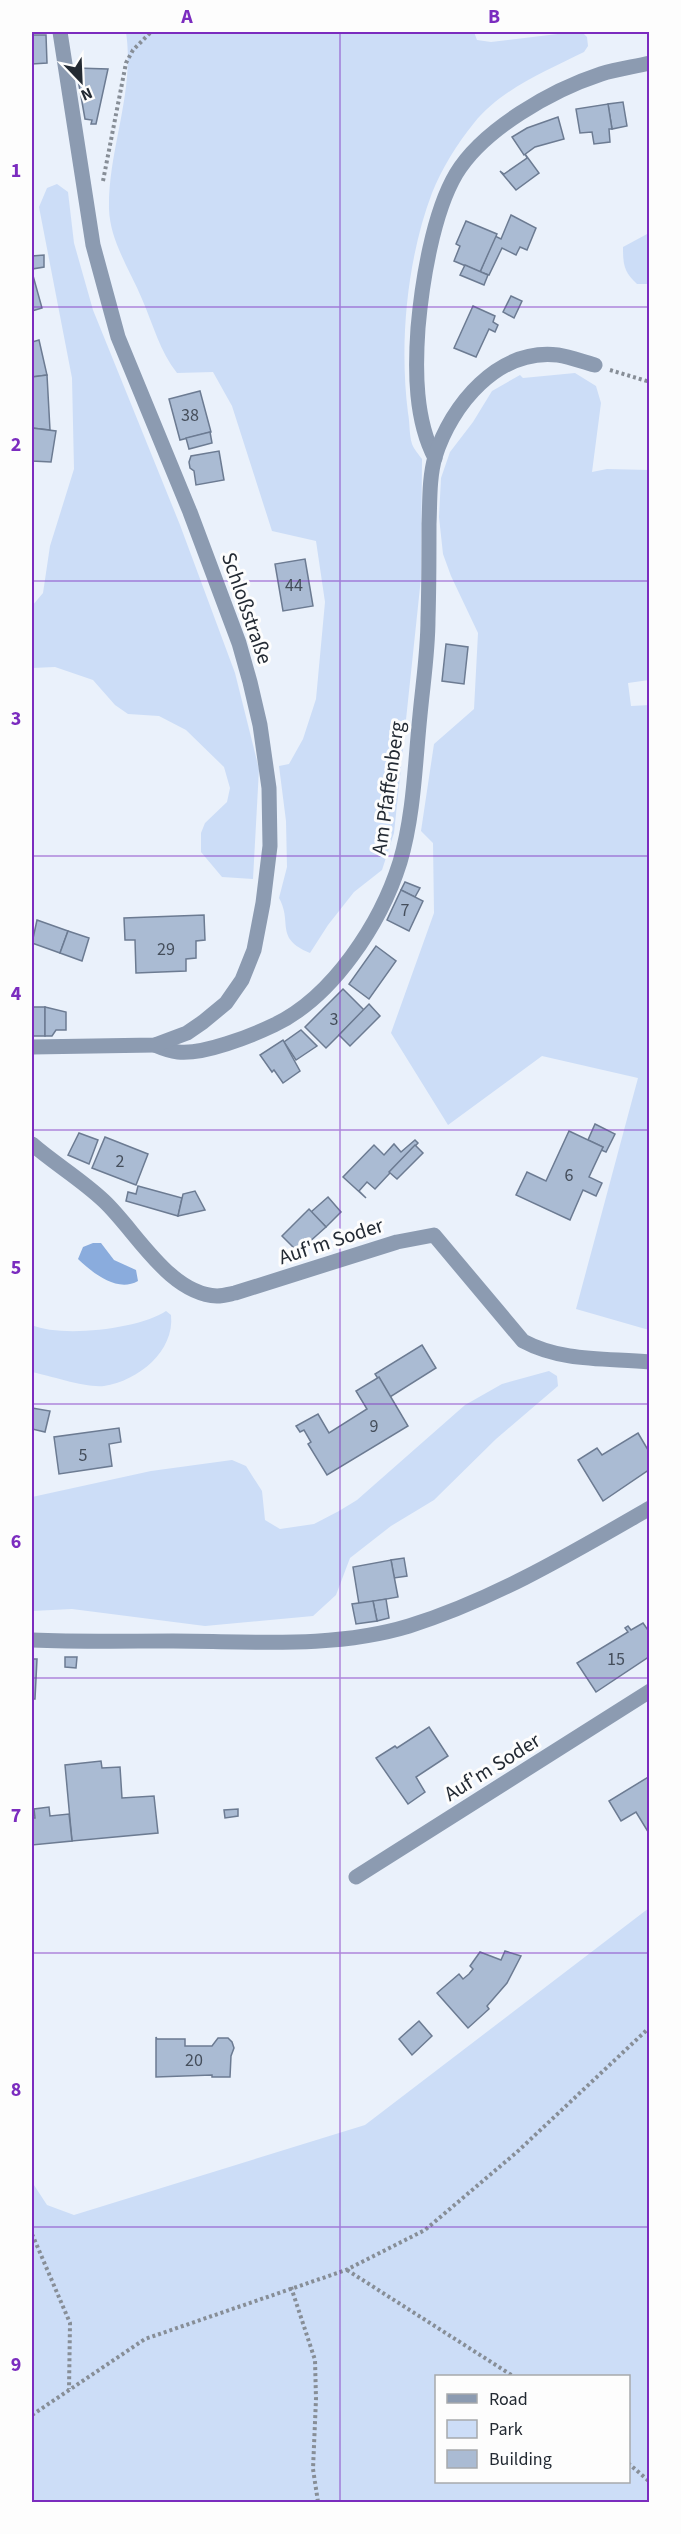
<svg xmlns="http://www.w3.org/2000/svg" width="681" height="2534" font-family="'Source Sans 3',sans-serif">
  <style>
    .green { fill: #ccddf7; fill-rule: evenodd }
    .water { fill: #8aacdd }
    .building { fill: #aabbd3; stroke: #6c7b92; stroke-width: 1.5 }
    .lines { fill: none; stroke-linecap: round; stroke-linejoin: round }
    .path { stroke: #878e97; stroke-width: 4; stroke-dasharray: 3 3; stroke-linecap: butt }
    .street { stroke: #8c9bb1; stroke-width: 15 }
    .grid { fill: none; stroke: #7b2cbf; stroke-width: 1.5; stroke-opacity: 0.55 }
    .labels { text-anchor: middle; stroke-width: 6; stroke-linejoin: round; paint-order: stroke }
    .number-label { font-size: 18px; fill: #454e5b }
    .street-label { font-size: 21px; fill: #232a33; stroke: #fdfdfd }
    .neatline { fill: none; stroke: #7b2cbf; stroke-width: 2 }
    .grid-label { font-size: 20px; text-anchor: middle; font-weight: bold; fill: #7b2cbf }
  </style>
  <rect width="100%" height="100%" fill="#eaf1fb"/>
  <!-- green -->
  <g class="green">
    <path d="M126 32H474L477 40 491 42 574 32H582L587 37 588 46 584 52C546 71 501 89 474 123 457 144 442 168 432 193 407 259 399 343 408 413 410 423 409 434 412 444 414 449 419 455 422 459L421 578 394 833 382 870 354 892 328 925 310 953C274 938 293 923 279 898L287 867 286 821 279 766 289 764 303 739 316 699 325 602 316 541 272 531 232 406 213 372 177 373C160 352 153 324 142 299 130 270 110 241 109 209 108 149 135 93 126 32Z"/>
    <polygon points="57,184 68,192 74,243 93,310 180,525 235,673 259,769 253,879 222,877 201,852 201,833 205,823 227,802 230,788 224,767 186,730 159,716 128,714 115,705 93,680 55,667 32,668 32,606 43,593 50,546 74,469 72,378 39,207 47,188"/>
    <path d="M649 233V284H637C624 272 623 265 623 247Z"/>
    <polygon points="575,373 596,386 601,403 592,472 607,469 649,470 649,680 628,683 631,706 650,705 649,1330 576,1309 638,1078 542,1056 448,1125 391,1033 434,913 433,843 421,831 434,744 474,709 478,633 451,576 443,554 439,517 441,478 450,452 473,422 492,391 520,375 523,378"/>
    <path d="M166 1311 171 1315C175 1351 138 1381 104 1386 86 1388 51 1376 32 1372V1325C61 1338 140 1329 166 1311Z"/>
    <polygon points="549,1371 557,1376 558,1386 496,1439 434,1500 391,1526 350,1558 336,1595 313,1616 205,1626 72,1609 32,1611 32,1497 151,1471 232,1460 246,1466 262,1491 265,1520 280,1529 314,1524 339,1511 357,1500 465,1405 502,1384"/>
    <path d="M649 1908V2502H32V2182L47 2205 74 2215 365 2125ZM628 2376V2482H436V2376Z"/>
  </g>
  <!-- water -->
  <path class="water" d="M93 1243H101L114 1260 136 1270 138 1281C117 1293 93 1273 78 1259L83 1247Z"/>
  <!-- building -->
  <g class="building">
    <polygon points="32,35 46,35 47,63 32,64"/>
    <polygon points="76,68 108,69 96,124 91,124 92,120 85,119"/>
    <polygon points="623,102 627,126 612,129 608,104"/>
    <polygon points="608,104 612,129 609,129 610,142 594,144 592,132 580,133 576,109"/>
    <polygon points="558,117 564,139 535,147 524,155 512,137 527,128"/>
    <polygon points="525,154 539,173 516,190 500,171 504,174 527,158"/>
    <polygon points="511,215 536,228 527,250 520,247 516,255 502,248 489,275 480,272 495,236 501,239"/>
    <polygon points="466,221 497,234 480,272 454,261 460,246 456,244"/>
    <polygon points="44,255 44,267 32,269 32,256"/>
    <polygon points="465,265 488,275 484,285 460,275"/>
    <polygon points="32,272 42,308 32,311"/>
    <polygon points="511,296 522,301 514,318 503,312"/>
    <polygon points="473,306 495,316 493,322 498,325 495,332 489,329 476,357 454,348"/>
    <polygon points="39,340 47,375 32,377 32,342"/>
    <polygon points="47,375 50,430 32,428 32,377"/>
    <polygon points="200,391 211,432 180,440 169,399"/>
    <polygon points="32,428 56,431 51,462 32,461"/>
    <polygon points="210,432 212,443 189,449 186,438"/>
    <polygon points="219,451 224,480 196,485 194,471 190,468 189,462 191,456"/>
    <polygon points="305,559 313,606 283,611 275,564"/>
    <polygon points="446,644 468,647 464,684 442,681"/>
    <polygon points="405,882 420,888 415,897 401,890"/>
    <polygon points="401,890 423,901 409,931 387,920"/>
    <polygon points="204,915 205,940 196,941 196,958 186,959 186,971 136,973 135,940 125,940 124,918"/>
    <polygon points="37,920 68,931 60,953 32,943"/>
    <polygon points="68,931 89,938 82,961 60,953"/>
    <polygon points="376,946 396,961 369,999 349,984"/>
    <polygon points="343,989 364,1010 326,1048 305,1027"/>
    <polygon points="369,1004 380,1016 350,1046 339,1035"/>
    <rect x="32" y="1007" width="13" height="29"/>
    <polygon points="45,1007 66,1012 66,1030 56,1030 52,1036 45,1036"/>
    <polygon points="301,1030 317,1046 296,1060 284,1042"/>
    <polygon points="283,1040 300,1071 283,1083 274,1070 272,1072 260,1055"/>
    <polygon points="595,1124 615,1134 606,1152 601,1150 603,1147 588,1140"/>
    <polygon points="569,1131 603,1147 589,1177 602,1183 596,1196 583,1190 570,1220 516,1195 527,1172 546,1181"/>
    <polygon points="79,1133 98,1140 89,1164 68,1155"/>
    <polygon points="105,1137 148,1154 136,1185 92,1168"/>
    <polygon points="415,1140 418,1143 375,1189 367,1182 359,1191 366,1198 343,1177 374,1145 384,1155 394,1144 401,1152"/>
    <polygon points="415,1145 423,1153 397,1179 389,1172"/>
    <polygon points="138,1186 182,1198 178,1216 126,1201 128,1192 136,1194"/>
    <polygon points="195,1191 205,1210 178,1216 183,1194"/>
    <polygon points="328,1197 341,1212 326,1227 311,1212"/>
    <polygon points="309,1209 326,1227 298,1252 282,1236"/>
    <polygon points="422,1345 436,1368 390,1397 375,1374"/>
    <polygon points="379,1377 408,1426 327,1475 308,1444 311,1442 304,1430 300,1432 296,1426 318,1414 329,1433 367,1409 356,1391"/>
    <polygon points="32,1408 50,1411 45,1432 32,1429"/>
    <polygon points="119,1428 121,1442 109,1444 112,1466 59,1474 54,1437"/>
    <polygon points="638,1433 648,1450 650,1449 650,1469 603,1501 578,1460 597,1448 602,1455"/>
    <polygon points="404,1558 407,1576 394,1578 391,1560"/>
    <polygon points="391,1560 398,1597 359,1604 353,1567"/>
    <polygon points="386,1599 389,1618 377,1621 373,1601"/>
    <polygon points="373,1601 377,1621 356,1624 352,1604"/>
    <polygon points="643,1623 650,1633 650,1656 596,1692 577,1663 628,1632 625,1628 628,1626 631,1630"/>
    <polygon points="65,1657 77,1657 76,1668 65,1667"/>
    <polygon points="32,1659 37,1659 35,1699 32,1699"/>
    <polygon points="429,1727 448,1756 416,1777 425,1792 408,1804 376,1758 395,1746 397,1748"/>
    <polygon points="101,1761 102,1768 120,1767 122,1798 154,1796 158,1833 72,1841 65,1765"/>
    <polygon points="650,1776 650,1835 636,1812 621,1821 609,1801"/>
    <polygon points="49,1807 50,1816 69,1814 72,1841 32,1845 32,1818 35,1818 34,1809"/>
    <polygon points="238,1809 238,1816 225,1818 224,1810"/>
    <polygon points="505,1951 521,1956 507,1983 487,2006 489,2009 468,2028 437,1993 459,1974 463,1979 469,1974 473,1969 470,1966 480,1952 501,1960"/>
    <polygon points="419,2021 432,2036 412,2055 399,2039"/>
    <polygon points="156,2037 157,2039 185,2039 185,2046 212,2046 218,2038 228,2038 232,2042 234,2048 231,2056 230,2077 212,2077 212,2075 156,2077"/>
  </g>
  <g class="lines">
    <!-- path -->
    <g class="path">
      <polyline points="103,181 126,63 133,50 151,32"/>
      <polyline points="610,370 650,382"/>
      <polyline points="32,2234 70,2323 69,2389"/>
      <polyline points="347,2270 513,2376"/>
      <polyline points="291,2287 315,2360 316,2399 313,2469 318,2502"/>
      <polyline points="32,2415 145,2339 346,2270 425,2230 517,2152 650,2027"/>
      <polyline points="628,2463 650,2482"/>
    </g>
    <!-- street -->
    <g class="street">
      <path d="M435 458C415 420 415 370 418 328 422 282 433 213 456 174 483 129 552 90 601 74 617 69 633 67 650 63"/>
      <path d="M155 1045C162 1048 170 1051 178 1052 203 1055 251 1036 274 1025 333 997 381 923 400 862 414 815 415 763 420 715 423 683 428 651 428 619 429 587 429 555 429 524 430 501 429 478 435 457 451 405 498 348 558 355 571 357 583 362 595 365"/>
      <polyline points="32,1047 155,1045 187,1033 203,1022 226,1003 242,980 254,950 263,903 270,846 269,788 260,725 250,682 239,643 190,512 118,337 93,245 60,32"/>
      <path d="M32 1144C55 1164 82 1180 104 1201 136 1231 169 1294 217 1296 223 1296 230 1294 235 1293L397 1242 434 1235 523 1341C562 1362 606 1358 650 1362"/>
      <path d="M32 1640C79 1642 126 1641 173 1641 250 1641 333 1649 409 1626 495 1599 572 1553 650 1508"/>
      <polyline points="356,1877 650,1691"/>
    </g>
  </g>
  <!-- grid -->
  <path class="grid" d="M340 32V2502M32 307H650M32 581H650M32 856H650M32 1130H650M32 1404H650M32 1678H650M32 1953H650M32 2227H650"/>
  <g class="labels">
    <!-- number labels -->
    <g class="number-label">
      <text x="190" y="421">38</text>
      <text x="294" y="591">44</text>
      <text x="405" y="916">7</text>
      <text x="166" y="955">29</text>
      <text x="334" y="1025">3</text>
      <text x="120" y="1167">2</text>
      <text x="569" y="1181">6</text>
      <text x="374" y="1432">9</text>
      <text x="83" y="1461">5</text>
      <text x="616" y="1665">15</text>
      <text x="194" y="2066">20</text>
    </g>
    <!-- street labels -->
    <g class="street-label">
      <text transform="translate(247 608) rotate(71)" y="7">Schloßstraße</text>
      <text transform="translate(388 788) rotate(-82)" y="7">Am Pfaffenberg</text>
      <text transform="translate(331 1241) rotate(-18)" y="7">Auf'm Soder</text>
      <text transform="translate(492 1767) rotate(-32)" y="7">Auf'm Soder</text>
    </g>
  </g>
  <!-- border -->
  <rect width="681" height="2534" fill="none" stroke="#fdfdfd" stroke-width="66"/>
  <!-- legend -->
  <rect x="435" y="2375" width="195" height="108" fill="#fdfdfd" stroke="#a6a9ac" stroke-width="1.5"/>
  <rect x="447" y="2394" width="30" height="9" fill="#8c9bb1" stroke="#a6a9ac" stroke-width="1.5"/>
  <text x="489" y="2405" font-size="18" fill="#232a33">Road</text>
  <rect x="447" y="2420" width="30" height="18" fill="#ccddf7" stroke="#a6a9ac" stroke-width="1.5"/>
  <text x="489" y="2435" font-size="18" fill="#232a33">Park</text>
  <rect x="447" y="2450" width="30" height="18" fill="#aabbd3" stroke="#a6a9ac" stroke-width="1.5"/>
  <text x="489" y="2465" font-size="18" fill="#232a33">Building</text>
  <!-- north arrow -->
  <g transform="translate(81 81) rotate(157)" stroke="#fdfdfd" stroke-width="4.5" paint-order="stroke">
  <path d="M0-4.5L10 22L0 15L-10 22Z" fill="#232a33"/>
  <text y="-9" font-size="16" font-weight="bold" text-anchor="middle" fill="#232a33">N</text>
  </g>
  <rect x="33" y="33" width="615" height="2468" class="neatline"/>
  <g class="grid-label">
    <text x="187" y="23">A</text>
    <text x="494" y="23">B</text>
    <text x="16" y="177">1</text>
    <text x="16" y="451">2</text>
    <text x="16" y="725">3</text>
    <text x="16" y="1000">4</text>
    <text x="16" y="1274">5</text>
    <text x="16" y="1548">6</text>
    <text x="16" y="1822">7</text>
    <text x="16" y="2096">8</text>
    <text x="16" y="2371">9</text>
  </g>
</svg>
